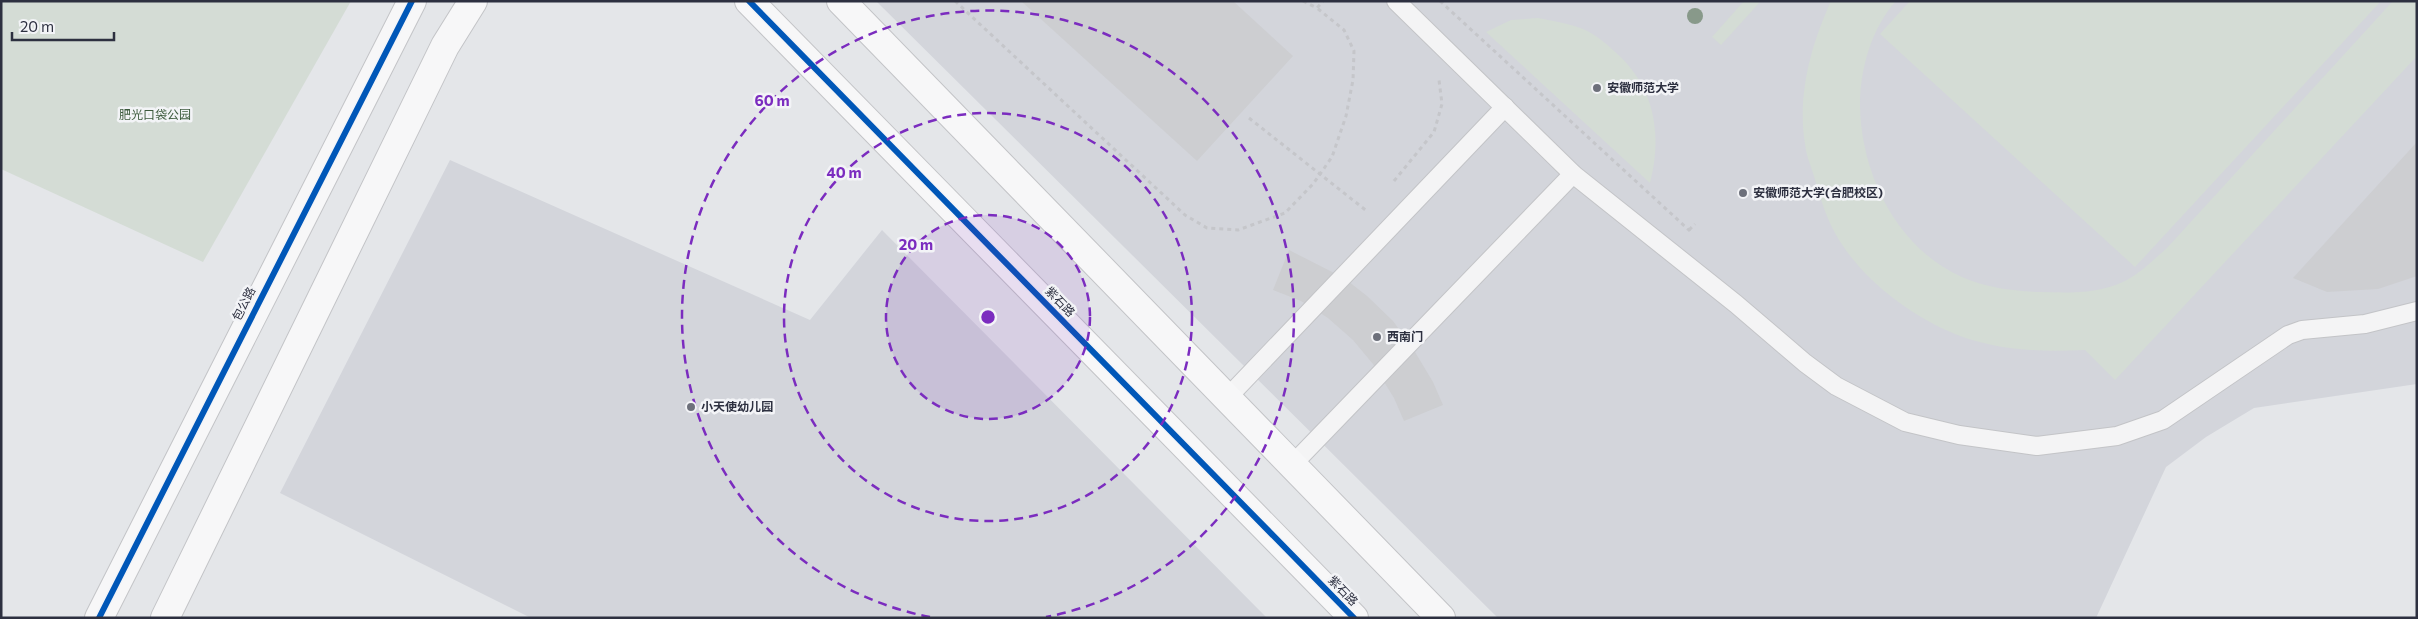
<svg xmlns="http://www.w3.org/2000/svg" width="2418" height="619" font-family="Commissioner,'Noto Sans SC',sans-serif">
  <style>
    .built { fill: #d3d5db }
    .green { fill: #d4dcd5 }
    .building { fill: #cdced1 }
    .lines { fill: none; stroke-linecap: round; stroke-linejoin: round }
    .lane-casing { stroke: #c3c4c7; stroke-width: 20 }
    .secondary-casing { stroke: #c3c4c7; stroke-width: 30 }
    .path { stroke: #c5c6ca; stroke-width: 3; stroke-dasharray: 4 4; stroke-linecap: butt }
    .lane { stroke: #f4f4f5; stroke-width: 18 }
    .secondary { stroke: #f7f7f8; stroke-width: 28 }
    .cycleway-casing { stroke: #f3f4f7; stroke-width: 9 }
    .cycleway { stroke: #0057b8; stroke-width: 6 }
    .tree { fill: #88998a }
    .ring { fill: none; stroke: #7b2cbf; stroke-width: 2.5; stroke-dasharray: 9 6 }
    .poi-dot { fill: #6d707b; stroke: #f3f4f7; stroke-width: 2 }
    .labels { text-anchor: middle; stroke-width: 5; stroke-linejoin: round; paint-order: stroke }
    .poi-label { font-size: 12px; font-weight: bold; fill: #2d3040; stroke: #f3f4f7; text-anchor: start }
    .park-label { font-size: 12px; fill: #3c5a3c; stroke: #f3f4f7 }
    .street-label { font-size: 12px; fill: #2d3040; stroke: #f3f4f7 }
    .centre { fill: #7b2cbf; stroke: #f3f4f7; stroke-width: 2.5 }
    .ring-label { font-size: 15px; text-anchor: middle; font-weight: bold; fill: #7b2cbf; stroke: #f3f4f7; stroke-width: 5; stroke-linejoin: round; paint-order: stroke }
  </style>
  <rect width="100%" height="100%" fill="#e4e6e9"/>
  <!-- built -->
  <g class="built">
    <polygon points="876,1 2417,1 2417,384 2254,408 2206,437 2166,467 2096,618 1498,618"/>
    <polygon points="450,160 810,320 882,230 1267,618 531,618 280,493"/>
  </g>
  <!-- green -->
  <g class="green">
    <polygon points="1,1 351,1 203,262 1,169"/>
    <polygon points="1744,1 1761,1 1721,45 1712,37"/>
    <path d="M1831 1H1896C1872 27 1860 69 1860 103 1860 172 1896 248 1962 277 1987 288 2013 291 2040 292 2069 293 2099 294 2125 281 2141 273 2154 259 2167 248L2393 1H2417V56L2115 380 2085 350C2040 352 1998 351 1955 334 1909 315 1860 278 1835 233 1825 215 1819 193 1813 173 1810 164 1806 154 1805 144 1797 95 1811 45 1831 1Z"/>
    <polygon points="1910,1 2381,1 2135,267 1880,34"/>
    <path d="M1538 18C1553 21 1568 23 1583 29 1594 34 1605 42 1614 51 1654 85 1663 133 1650 183L1486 32 1511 20Z"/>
  </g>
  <!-- building -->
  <g class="building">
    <polygon points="1021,1 1233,1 1293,56 1197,161"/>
    <polygon points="2417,142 2417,276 2378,289 2327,292 2293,278"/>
    <polygon points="1289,250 1344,278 1367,296 1393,321 1412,347 1433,382 1443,405 1404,421 1394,398 1373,364 1353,340 1328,318 1301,301 1273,290"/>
  </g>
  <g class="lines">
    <!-- lane casing -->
    <g class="lane-casing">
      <g id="lane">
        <polyline points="1396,1 1573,174 1736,304 1805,363 1836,386 1905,422 1959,435 2037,446 2117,436 2163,420 2288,335 2302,330 2365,324 2417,311"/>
        <polyline points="1227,398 1505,107"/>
        <polyline points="1292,465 1573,174"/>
      </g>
    </g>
    <!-- secondary casing -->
    <g class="secondary-casing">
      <g id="secondary">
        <polyline points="749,1 1354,618"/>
        <polyline points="841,1 1441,618"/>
        <polyline points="99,618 412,1"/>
        <polyline points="165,618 445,46 473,1"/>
      </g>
    </g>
    <!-- path -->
    <g class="path">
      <polyline points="955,1 1185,215 1207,228 1238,230 1285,213 1313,184 1332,157 1346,116 1353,80 1354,51 1344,30 1317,8"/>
      <polyline points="1303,1 1317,8 1323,1"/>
      <polyline points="1440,1 1690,231"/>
      <polyline points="1249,118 1368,212"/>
      <polyline points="1394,181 1434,132 1442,104 1439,80"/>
      <polyline points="1689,230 1695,224"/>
    </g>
    <!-- lane -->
    <use href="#lane" class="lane"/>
    <!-- secondary -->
    <use href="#secondary" class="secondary"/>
    <!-- cycleway casing -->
    <g class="cycleway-casing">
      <g id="cycleway">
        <polyline points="749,1 1354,618"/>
        <polyline points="99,618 412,1"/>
      </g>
    </g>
    <!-- cycleway -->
    <use href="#cycleway" class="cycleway"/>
  </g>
  <!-- trees -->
  <circle class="tree" cx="1695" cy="16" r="8"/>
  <!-- distance rings -->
  <circle cx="988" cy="317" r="102" fill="#7b2cbf" fill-opacity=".12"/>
  <g class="ring">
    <circle cx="988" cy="317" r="102"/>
    <circle cx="988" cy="317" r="204"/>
    <path d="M930 617A306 306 0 1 1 1046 617"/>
  </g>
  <!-- markers -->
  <g class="poi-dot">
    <circle cx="1597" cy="88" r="5"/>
    <circle cx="1743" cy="193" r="5"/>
    <circle cx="1377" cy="337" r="5"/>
    <circle cx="691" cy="407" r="5"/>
  </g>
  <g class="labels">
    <!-- poi labels -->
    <g class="poi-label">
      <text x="1607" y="92">安徽师范大学</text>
      <text x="1753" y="197">安徽师范大学(合肥校区)</text>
      <text x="1387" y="341">西南门</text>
      <text x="701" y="411">小天使幼儿园</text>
    </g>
    <!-- park labels -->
    <g class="park-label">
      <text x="155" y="119">肥光口袋公园</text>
    </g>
    <!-- street labels -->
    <g class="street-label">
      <text transform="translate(1060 302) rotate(46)" y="4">紫石路</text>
      <text transform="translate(244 304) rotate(-63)" y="4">包公路</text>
      <text transform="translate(1343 591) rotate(46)" y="4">紫石路</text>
    </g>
  </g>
  <circle cx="988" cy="317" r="8" class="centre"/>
  <g class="ring-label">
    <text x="772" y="106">60 m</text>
    <text x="844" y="178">40 m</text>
    <text x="916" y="250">20 m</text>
  </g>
  <!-- border -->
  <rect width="2418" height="619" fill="none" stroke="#2d3040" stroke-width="5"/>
  <!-- scale -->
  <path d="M12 32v8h102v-8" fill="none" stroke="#2d3040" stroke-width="2.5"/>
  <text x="20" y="32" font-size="15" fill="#2d3040" stroke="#f3f4f7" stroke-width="4" paint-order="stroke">20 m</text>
</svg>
